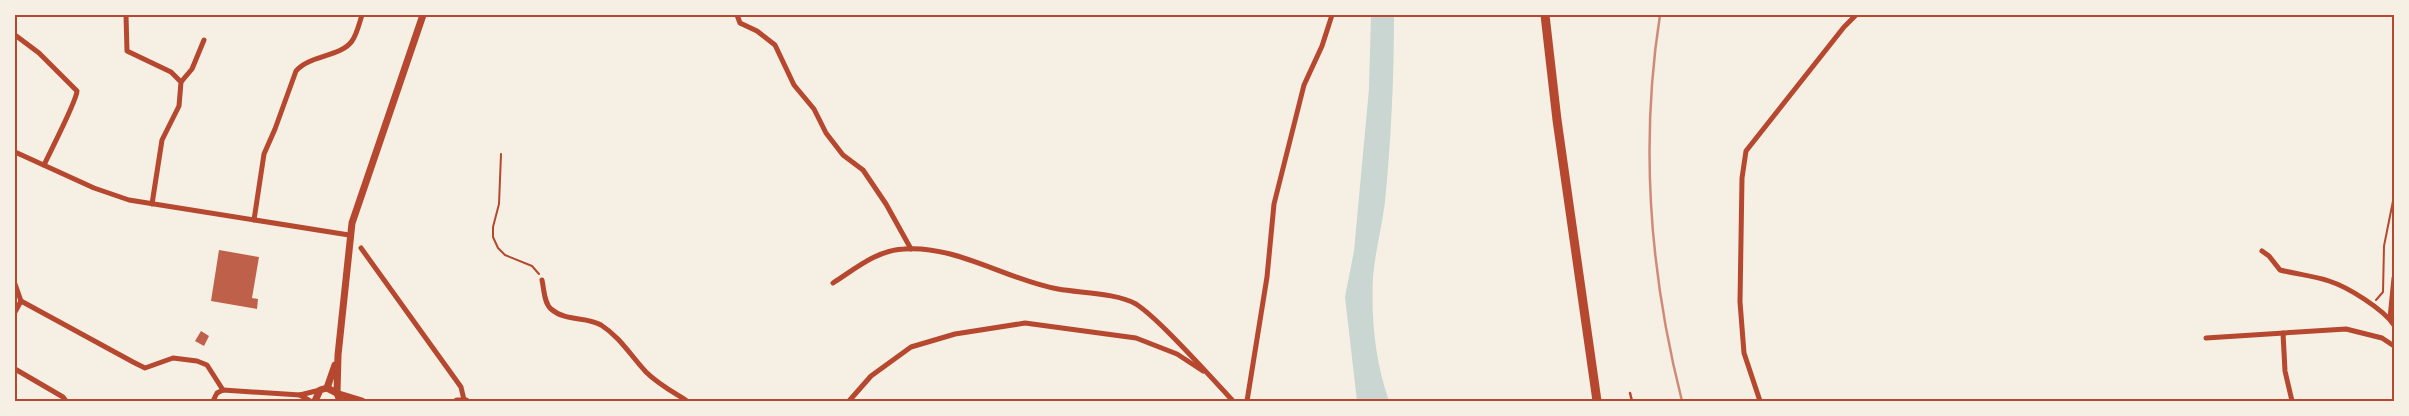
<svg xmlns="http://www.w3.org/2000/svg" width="2409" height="416" font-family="'Fira Sans',sans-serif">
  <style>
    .water { fill: #c9d6d2 }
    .building { fill: #bf614a }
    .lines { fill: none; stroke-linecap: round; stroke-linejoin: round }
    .path { stroke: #b5482f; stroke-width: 2 }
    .service { stroke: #b5482f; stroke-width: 2.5 }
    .minor { stroke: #b5482f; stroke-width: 5 }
    .tertiary { stroke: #b5482f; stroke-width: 7 }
    .primary { stroke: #b5482f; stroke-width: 9 }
    .rail { stroke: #cf8b77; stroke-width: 2.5 }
    .neatline { fill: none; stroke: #b5482f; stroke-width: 2 }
  </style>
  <rect width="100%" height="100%" fill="#f6efe4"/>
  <!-- water -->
  <path class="water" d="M1371 15H1394C1394 78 1391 139 1385 202 1382 227 1375 252 1373 277 1371 319 1375 361 1389 401H1357L1345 297 1354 251 1369 89Z"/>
  <!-- building -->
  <g class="building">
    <polygon points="219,250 259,257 252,298 258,299 257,309 211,301"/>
    <polygon points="201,331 209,336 204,346 195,341"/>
  </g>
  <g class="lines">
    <!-- path -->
    <g class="path">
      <polyline points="501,154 499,204 493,227 493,237 498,248 505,255 532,266 539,274"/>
      <polyline points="2376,300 2383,292 2384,246 2394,196"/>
    </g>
    <!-- service -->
    <polyline class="service" points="1630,393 1632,401"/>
    <!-- minor -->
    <g class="minor">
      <polyline points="126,15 127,51 171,72 181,82 179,106 162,140 152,204"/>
      <polyline points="737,15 740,23 757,31 775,45 794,85 814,109 826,133 843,155 863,170 886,204 911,249"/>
      <path d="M15 35 39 53 77 91C77 100 50 152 44 165"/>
      <polyline points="181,82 192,69 204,40"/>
      <polyline points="15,152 94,188 129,200 349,235"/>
      <path d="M254 220 264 154 275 129 296 71C309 55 341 57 352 41 357 34 359 24 362 15"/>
      <polyline points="361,248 461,387 464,400"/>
      <path d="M2262 251 2269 256 2280 270C2296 274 2314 276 2329 281 2348 287 2383 309 2394 325"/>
      <path d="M542 280C544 289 544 303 551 309 566 322 586 316 601 325 620 337 631 356 646 372 658 384 673 392 687 401"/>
      <path d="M833 283C855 269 877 250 904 249 957 245 1007 280 1058 289 1080 293 1117 293 1136 304 1148 312 1158 322 1168 332 1190 354 1212 378 1233 401"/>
      <polyline points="15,284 21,301 133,362 145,368 173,358 197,361 207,365 223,390"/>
      <polyline points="15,312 21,301"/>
      <polyline points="2390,318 2394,278"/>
      <polyline points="2283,333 2285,371 2292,401"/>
      <polyline points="2206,338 2346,329 2382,338 2394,346"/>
      <polyline points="15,369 63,397 66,401"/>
      <polyline points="300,395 310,401"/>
      <polyline points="213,401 217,393 223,390 300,395 320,390"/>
      <polyline points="849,401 871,376 911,347 955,334 1025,323 1136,338 1177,354 1203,371"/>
      <polyline points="1247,401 1267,277 1274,204 1304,85 1322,46 1332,15"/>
      <polyline points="1760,401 1744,353 1740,302 1742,178 1746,151 1844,27 1856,15"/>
    </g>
    <!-- tertiary -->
    <g class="tertiary">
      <polyline points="327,388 335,365"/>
      <polyline points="337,393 338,355 352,223 423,15"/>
      <polyline points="339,394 362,401"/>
      <polyline points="315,401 320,390 327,388 337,393 340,401"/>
      <polyline points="457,401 466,401"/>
    </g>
    <!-- primary -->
    <polyline class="primary" points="1545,15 1557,120 1597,401"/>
    <!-- rail -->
    <path class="rail" d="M1660 15C1640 143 1650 275 1682 401"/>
  </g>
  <!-- border -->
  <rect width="2409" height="416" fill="none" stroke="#f6efe4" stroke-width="32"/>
  <rect x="16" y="16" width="2377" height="384" class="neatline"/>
</svg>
